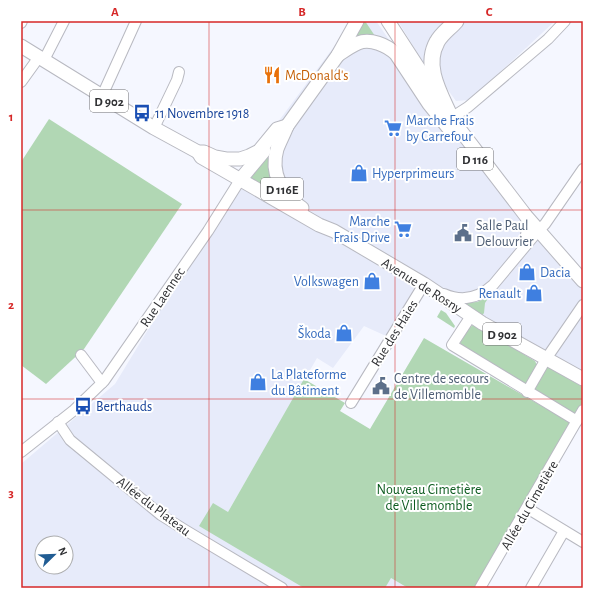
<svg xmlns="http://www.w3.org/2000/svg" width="604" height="609" font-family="'Alegreya Sans',sans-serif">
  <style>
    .built { fill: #e7ebfa; fill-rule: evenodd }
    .green { fill: #b1d7b4 }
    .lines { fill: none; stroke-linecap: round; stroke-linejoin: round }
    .minor-casing { stroke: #b8b9c1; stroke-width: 12 }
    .major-casing { stroke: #b8b9c1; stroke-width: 15 }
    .highway-casing { stroke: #b8b9c1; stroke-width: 17 }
    .minor { stroke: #fff; stroke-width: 10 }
    .major { stroke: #fff; stroke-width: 13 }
    .highway { stroke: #fff; stroke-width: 15 }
    .grid { fill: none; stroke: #d62828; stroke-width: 1; stroke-opacity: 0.55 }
    .labels { text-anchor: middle; stroke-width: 4; stroke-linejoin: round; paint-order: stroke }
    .shield { fill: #fff; stroke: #6e6f71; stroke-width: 1 }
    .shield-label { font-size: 13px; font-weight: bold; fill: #303134 }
    .food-label { font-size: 14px; fill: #c56008; stroke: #fff; text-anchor: start }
    .transit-label { font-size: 14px; fill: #164399; stroke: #fff; text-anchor: start }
    .shop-label { font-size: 14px; fill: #366cbe; stroke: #fff; text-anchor: start }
    .service-label { font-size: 14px; fill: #4e5e75; stroke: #fff; text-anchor: start }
    .street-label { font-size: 14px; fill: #303134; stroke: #fff }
    .park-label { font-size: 14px; fill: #0c5b1f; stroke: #fff }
    .neatline { fill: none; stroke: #d62828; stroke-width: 1.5 }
    .grid-label { font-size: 13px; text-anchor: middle; font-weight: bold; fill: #d62828 }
  </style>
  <rect width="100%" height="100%" fill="#f5f7ff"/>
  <!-- built -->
  <g class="built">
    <path d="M353 21H376L417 80 583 282V375L415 288 386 336 364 326 333 368 317 358 228 512 256 498 408 588H21V464L115 384 208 231 237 177ZM42 543H66V567H42Z"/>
    <polygon points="398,21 555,21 470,100 456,101 445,86 436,70 424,64"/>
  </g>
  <!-- green -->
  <g class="green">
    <polygon points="361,21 365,21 377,39 350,41"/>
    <polygon points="49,119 182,204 84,349 46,384 21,365 21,162"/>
    <polygon points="271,146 281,197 245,178"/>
    <polygon points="489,297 485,303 484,313 481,317 461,303 477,302"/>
    <polygon points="441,310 446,313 455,326 454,328 437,317"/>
    <polygon points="473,325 475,325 535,361 537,365 527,383 524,384 461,345 460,343 469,328"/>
    <polygon points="424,338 573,424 478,588 408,588 391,578 385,588 304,588 199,526 213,503 228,512 304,379 345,403 340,411 370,429"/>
    <polygon points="548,367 583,387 583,402 577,412 573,414 535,391 534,389 544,369"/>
  </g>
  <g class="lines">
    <!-- minor casing -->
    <g class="minor-casing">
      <g id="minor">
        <polyline points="21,23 22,21"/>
        <polyline points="44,60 64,21"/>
        <polyline points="21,82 39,57"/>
        <polyline points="102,96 136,21"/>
        <polyline points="445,119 451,118 468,107 548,39 565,21"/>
        <polyline points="154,128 177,80 179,72"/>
        <path d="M523 246C527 236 528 228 526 216"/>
        <path d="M444 294C462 302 479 298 493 285L538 231 545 224 583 169"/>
        <polyline points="471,316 452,345 577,421"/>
        <polyline points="81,355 102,383"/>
        <polyline points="527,392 546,359 583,305"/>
        <polyline points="351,403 424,284 430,287"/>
        <polyline points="58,422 70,440 161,515 185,530 282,588"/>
        <polyline points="21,452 73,411 104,381 208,231 240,180"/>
        <polyline points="527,508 583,542"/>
        <polyline points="480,588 583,410"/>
        <polyline points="531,588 564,531"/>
      </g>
    </g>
    <!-- major casing -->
    <g class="major-casing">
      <g id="major">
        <polyline points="388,21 451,118 526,216 583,281"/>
        <polyline points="21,46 154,128 198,152 204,152 215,157 226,159 240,159 249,156 259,151 277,129 287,126"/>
        <path d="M338 55C344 51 351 46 358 43 370 38 387 45 396 54L429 104 450 130"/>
        <path d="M287 126C284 134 280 141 277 149 270 173 282 195 302 208"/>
        <polyline points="280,131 287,126 338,55 357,21"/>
        <polyline points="198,152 201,157 319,225 334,231 424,284 482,323 583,379"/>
        <polyline points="240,180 264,151"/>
      </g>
    </g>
    <!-- highway casing -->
    <g class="highway-casing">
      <path id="highway" d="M451 118C441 95 423 67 437 42 441 34 450 28 456 21"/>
    </g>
    <!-- minor -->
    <use href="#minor" class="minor"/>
    <!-- major -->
    <use href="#major" class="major"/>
    <!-- highway -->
    <use href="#highway" class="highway"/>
  </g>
  <!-- grid -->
  <path class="grid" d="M209 21V588M395 21V588M21 210H583M21 399H583"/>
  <!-- icons -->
  <defs>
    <g id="restaurant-bare" transform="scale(1.38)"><path d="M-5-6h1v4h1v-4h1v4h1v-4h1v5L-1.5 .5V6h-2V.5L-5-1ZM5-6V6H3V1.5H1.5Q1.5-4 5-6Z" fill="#e8710a" stroke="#fff" stroke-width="2.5" paint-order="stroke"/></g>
    <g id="bus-bare" transform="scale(1.38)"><path d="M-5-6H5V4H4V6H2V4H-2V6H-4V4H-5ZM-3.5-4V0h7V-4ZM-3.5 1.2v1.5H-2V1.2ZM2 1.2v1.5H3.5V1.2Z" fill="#1a4fb4" stroke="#fff" stroke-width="2.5" paint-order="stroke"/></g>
    <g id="supermarket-bare" transform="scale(1.38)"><path d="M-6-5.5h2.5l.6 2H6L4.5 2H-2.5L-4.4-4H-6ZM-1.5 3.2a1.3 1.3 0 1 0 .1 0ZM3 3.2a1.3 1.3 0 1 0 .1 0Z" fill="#3f7fe0" stroke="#fff" stroke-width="2.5" paint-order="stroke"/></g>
    <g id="shop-bare" transform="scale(1.38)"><path d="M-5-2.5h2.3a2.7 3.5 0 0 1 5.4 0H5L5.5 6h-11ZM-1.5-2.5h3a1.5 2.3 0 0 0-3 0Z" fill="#3f7fe0" stroke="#fff" stroke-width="2.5" paint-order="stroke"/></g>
    <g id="civic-bare" transform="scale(1.38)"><path d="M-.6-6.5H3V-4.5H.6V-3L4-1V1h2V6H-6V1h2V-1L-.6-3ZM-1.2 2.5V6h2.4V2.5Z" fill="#5c6f8a" stroke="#fff" stroke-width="2.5" paint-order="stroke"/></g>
  </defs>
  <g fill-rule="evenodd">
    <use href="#restaurant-bare" x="272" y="75"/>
    <use href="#bus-bare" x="142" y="113"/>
    <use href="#supermarket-bare" x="393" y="128"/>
    <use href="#shop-bare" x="359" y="173"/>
    <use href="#supermarket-bare" x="403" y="229"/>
    <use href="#civic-bare" x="463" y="233"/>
    <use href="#shop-bare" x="527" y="272"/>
    <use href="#shop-bare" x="372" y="281"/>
    <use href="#shop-bare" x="534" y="293"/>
    <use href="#shop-bare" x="344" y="333"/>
    <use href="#shop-bare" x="258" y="382"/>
    <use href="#civic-bare" x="381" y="386"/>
    <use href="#bus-bare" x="83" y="406"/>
  </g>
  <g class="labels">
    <!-- shield labels -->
    <g class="shield">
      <rect x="90" y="90" width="38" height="22" rx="3"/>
      <rect x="457" y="148" width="36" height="22" rx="3"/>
      <rect x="261" y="178" width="42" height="22" rx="3"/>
      <rect x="483" y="323" width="38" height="22" rx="3"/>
    </g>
    <g class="shield-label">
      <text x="109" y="106">D 902</text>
      <text x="475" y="164">D 116</text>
      <text x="282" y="194">D 116E</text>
      <text x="502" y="339">D 902</text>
    </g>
    <!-- food labels -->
    <g class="food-label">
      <text x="285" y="80">McDonald's</text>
    </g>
    <!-- transit labels -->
    <g class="transit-label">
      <text x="155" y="118">11 Novembre 1918</text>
      <text x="96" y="411">Berthauds</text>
    </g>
    <!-- shop labels -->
    <g class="shop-label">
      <text x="406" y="125">Marche Frais<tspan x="406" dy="16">by Carrefour</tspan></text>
      <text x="372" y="178">Hyperprimeurs</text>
      <text x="390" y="226" text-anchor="end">Marche<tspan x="390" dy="16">Frais Drive</tspan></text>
      <text x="540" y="277">Dacia</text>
      <text x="359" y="286" text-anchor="end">Volkswagen</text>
      <text x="521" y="298" text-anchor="end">Renault</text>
      <text x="331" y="338" text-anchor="end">Škoda</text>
      <text x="271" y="379">La Plateforme<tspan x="271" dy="16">du Bâtiment</tspan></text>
    </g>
    <!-- service labels -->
    <g class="service-label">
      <text x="476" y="230">Salle Paul<tspan x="476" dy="16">Delouvrier</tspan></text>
      <text x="394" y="383">Centre de secours<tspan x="394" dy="16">de Villemomble</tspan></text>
    </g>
    <!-- street labels -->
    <g class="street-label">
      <text transform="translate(422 285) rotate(32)" y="5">Avenue de Rosny</text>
      <text transform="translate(162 297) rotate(-56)" y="5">Rue Laennec</text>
      <text transform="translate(394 333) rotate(-58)" y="5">Rue des Haies</text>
      <text transform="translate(529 505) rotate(-60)" y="5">Allée du Cimetière</text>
      <text transform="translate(154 506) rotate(37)" y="5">Allée du Plateau</text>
    </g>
    <!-- park labels -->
    <g class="park-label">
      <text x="429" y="494">Nouveau Cimetière<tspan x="429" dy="16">de Villemomble</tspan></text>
    </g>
  </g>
  <!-- border -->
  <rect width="604" height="609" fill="none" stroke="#ffffff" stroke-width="44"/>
  <!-- north arrow -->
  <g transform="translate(54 555) rotate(67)"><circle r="19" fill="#ffffff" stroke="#acadae"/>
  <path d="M0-3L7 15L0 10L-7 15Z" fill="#205c93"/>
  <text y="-6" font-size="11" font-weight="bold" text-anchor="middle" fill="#303134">N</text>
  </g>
  <rect x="22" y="22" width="560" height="565" class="neatline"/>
  <g class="grid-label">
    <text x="115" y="16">A</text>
    <text x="302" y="16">B</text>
    <text x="489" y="16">C</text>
    <text x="11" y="121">1</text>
    <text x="11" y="309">2</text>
    <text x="11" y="497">3</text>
  </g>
</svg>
